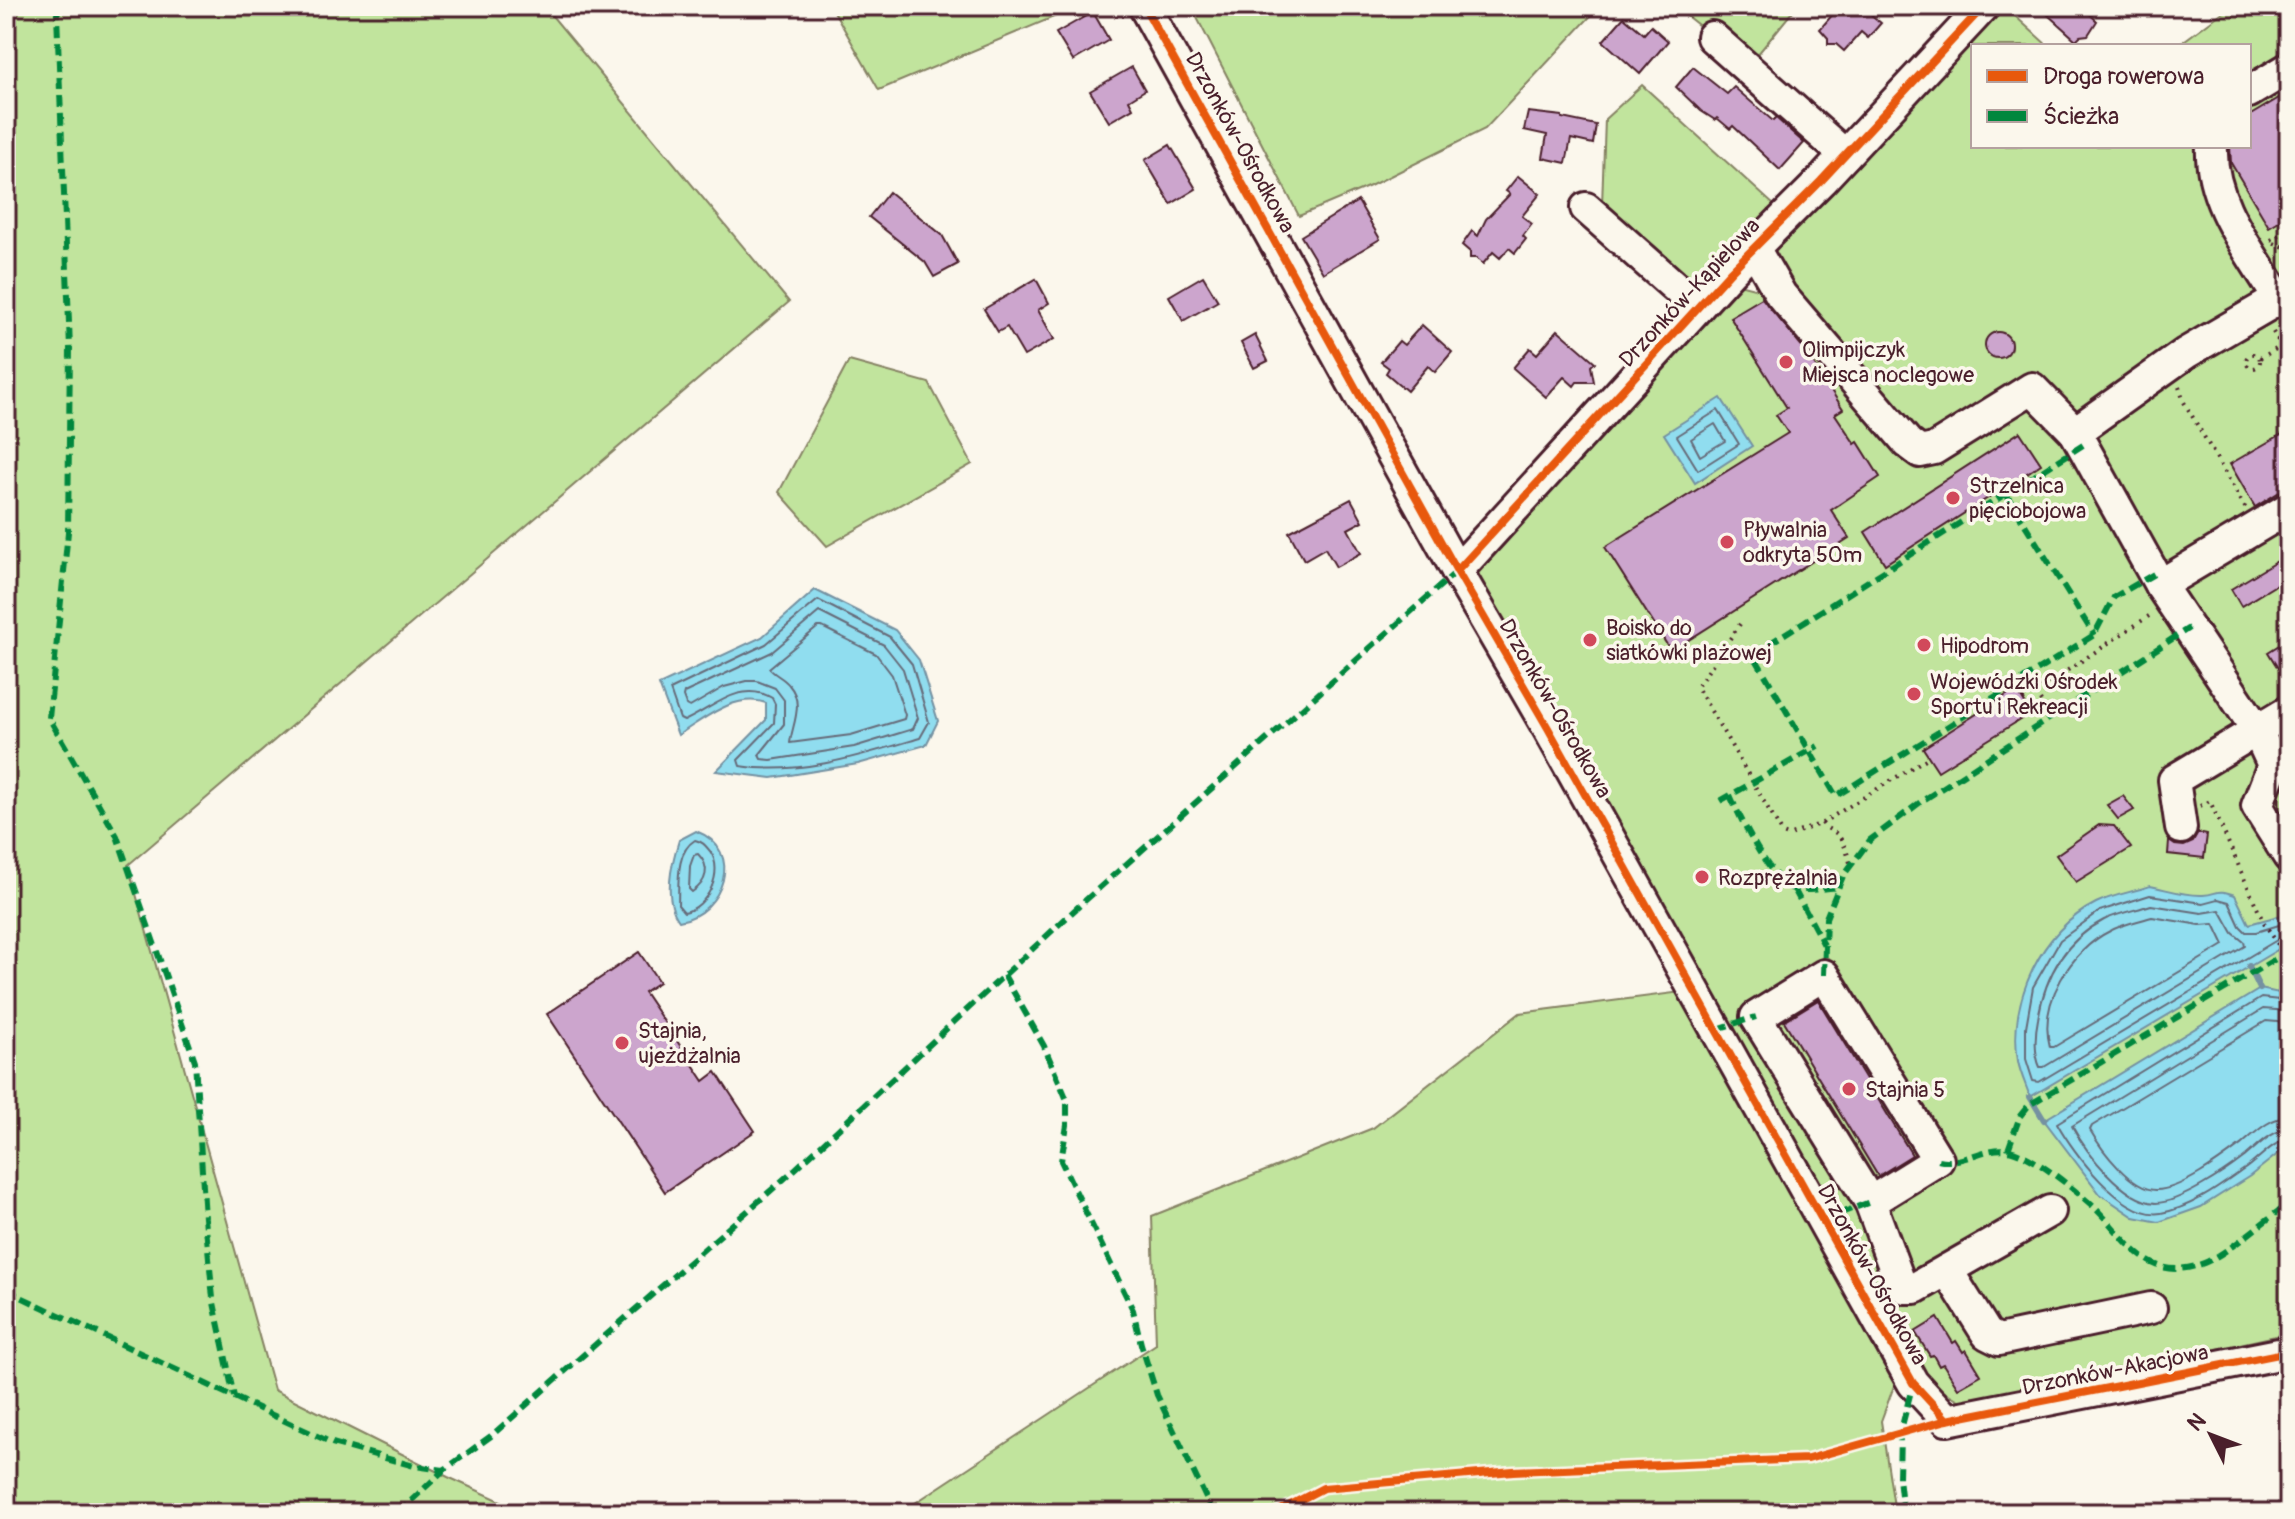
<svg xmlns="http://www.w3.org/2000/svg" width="2295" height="1519" font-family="Pangolin,sans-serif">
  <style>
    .green { fill: #c1e49d; stroke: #868264; stroke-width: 2 }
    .water { fill: #90ddef; stroke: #7491a1; stroke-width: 2 }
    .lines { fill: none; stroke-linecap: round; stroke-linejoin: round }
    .shore { stroke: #666b79; stroke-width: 2 }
    .stream { stroke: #7491a1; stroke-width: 6 }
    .building { fill: #cca5cd; stroke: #4a1f2b; stroke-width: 2 }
    .minor-casing { stroke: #4a1f2b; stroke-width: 36 }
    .path { stroke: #4a1f2b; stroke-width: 4; stroke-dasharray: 2 6; stroke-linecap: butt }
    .minor { stroke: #fbf7ec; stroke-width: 30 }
    .quiet { stroke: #00873e; stroke-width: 6; stroke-dasharray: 12 6; stroke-linecap: butt }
    .cycleway-casing { stroke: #fbf7ec; stroke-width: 13 }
    .cycleway { stroke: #e8590c; stroke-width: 8 }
    .poi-dot { fill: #d1495b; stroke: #fbf7ec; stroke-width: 3 }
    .labels { text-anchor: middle; stroke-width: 7; stroke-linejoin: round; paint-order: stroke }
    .street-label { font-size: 22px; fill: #4a1f2b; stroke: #fbf7ec }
    .poi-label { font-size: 22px; fill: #4a1f2b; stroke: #fbf7ec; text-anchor: start }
  </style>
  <rect width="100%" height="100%" fill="#fbf7ec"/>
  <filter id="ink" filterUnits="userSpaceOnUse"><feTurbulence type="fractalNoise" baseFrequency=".0125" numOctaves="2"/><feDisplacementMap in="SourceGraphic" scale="16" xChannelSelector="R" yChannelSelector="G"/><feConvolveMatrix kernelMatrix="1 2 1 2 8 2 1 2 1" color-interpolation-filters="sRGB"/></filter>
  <g filter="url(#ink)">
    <!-- green -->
    <g class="green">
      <polygon points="6,6 544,6 789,302 128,865 274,1390 448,1477 527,1513 6,1513"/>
      <polygon points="831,6 1080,6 879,90"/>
      <polygon points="1191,6 1600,6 1485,129 1370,186 1299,216"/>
      <polygon points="1674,6 1797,6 1749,65"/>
      <polygon points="1991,6 2004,6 2048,46 1973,46 1973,146 2249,146 2249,46 2177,46 2231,6 2289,6 2289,1333 1967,1405 1937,1387 1914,1364 1477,583 1478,570 1739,284 1762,290 1769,251"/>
      <polygon points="1642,85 1786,216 1693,313 1601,234 1605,119"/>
      <polygon points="849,361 929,383 972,464 827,546 779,492"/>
      <polygon points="1689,991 1898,1375 1881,1421 1895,1513 1245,1513 1242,1510 1236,1513 900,1513 1156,1344 1152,1216 1373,1128 1520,1013"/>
    </g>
    <!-- water -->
    <g class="water">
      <polygon points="1721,398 1752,446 1695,483 1664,434"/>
      <path d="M815 590 895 630 919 660 938 721 926 745 858 764 772 778 716 771 766 720V703C735 692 704 719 678 735L659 685 762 637Z"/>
      <path d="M696 831C746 850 723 914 679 921 663 899 671 865 679 840Z"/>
      <path d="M2150 886C2166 889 2186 896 2203 895 2219 894 2216 888 2235 895L2249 924 2289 913V943L2030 1097C2026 1085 2020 1073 2018 1061 2008 1000 2041 931 2096 903 2112 895 2133 892 2150 886Z"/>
      <polygon points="2260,989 2289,995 2289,1145 2250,1176 2201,1207 2159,1222 2134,1217 2100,1194 2044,1120"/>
    </g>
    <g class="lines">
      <!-- shore -->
      <g class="shore">
        <polygon points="1718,410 1739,444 1698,470 1677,436"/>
        <polygon points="1715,424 1725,441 1700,456 1691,439"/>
        <path d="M818 600 890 637 912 664 929 722 920 738C863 755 799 776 740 766L738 760 774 723 775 704 772 698C740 679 712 709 684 721L680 719 670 690 766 644Z"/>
        <polygon points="819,612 884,645 903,669 918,718 913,729 854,747 771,760 761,759 759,755 784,724 784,700 775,688 757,681 747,681 724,687 690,707 686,705 683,697 684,693 772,652"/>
        <path d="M818 627H822L876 654 892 675 905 715 904 719 851 735 790 743C792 725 805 703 789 685 783 677 774 675 769 668Z"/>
        <path d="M695 840C703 842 705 845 710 851 725 872 707 908 684 912L678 905C679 884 675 852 695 840Z"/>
        <path d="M698 854C711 867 707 882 692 892L689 889 690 866 694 855Z"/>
        <path d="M2151 905 2202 913 2220 910 2233 933 2244 942 2245 946 2044 1067H2040C2034 1054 2035 1033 2038 1019 2045 976 2064 941 2104 920 2118 913 2136 910 2151 905Z"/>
        <path d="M2152 917 2200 925 2214 924 2224 945 2054 1047H2050C2038 1003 2071 950 2110 931 2122 924 2139 921 2152 917Z"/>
        <polyline points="2289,922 2256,932 2246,932 2240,926 2229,902 2218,899 2203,903 2150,895 2100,911 2060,940 2033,987 2026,1027 2026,1059 2033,1081 2039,1082 2282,937 2289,936"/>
        <path d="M2289 1001 2261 998 2057 1123C2073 1152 2122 1219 2161 1213 2191 1208 2219 1187 2243 1170 2257 1161 2273 1141 2289 1139"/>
        <path d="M2289 1011 2263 1009 2072 1126C2086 1152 2123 1201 2156 1203 2179 1203 2225 1172 2243 1158 2256 1148 2271 1130 2289 1129"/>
        <path d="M2289 1023 2266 1021 2092 1126 2090 1130C2101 1149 2131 1190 2156 1190 2181 1190 2222 1159 2242 1144 2256 1132 2270 1117 2289 1117"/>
      </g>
      <!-- stream -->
      <g class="stream">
        <polyline points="2249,966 2260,989"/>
        <polyline points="2030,1097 2044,1120"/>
      </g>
    </g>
    <!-- building -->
    <g class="building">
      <polygon points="1840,6 1861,6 1881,23 1868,38 1861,32 1844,51 1836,44 1828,44 1828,38 1820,29"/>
      <polygon points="2038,6 2081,6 2097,21 2088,35 2080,36 2076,40"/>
      <polygon points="1093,12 1109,40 1073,61 1056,33"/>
      <polygon points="1624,17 1644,34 1651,26 1668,41 1640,74 1603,41"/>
      <polygon points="1132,67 1145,90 1129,100 1133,108 1109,122 1090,91"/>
      <polygon points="1693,67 1727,94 1734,87 1773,121 1776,118 1804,143 1780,170 1733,126 1730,129 1717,118 1715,120 1701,111 1676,87"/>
      <polygon points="2289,92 2289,215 2269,227 2231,163 2230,146 2249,146 2249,116"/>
      <polygon points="1528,112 1562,116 1562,118 1596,125 1593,144 1571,139 1566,163 1543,158 1547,135 1524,130"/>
      <polygon points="1170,145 1196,189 1171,204 1145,160"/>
      <polygon points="1518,176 1540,194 1522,216 1532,224 1523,236 1526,239 1515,253 1509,248 1500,258 1493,252 1483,264 1476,258 1470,258 1470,252 1462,245 1472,231 1478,236 1486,219 1510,194 1506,191"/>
      <polygon points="889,192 942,235 958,264 934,277 925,262 869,217"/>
      <polygon points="1358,201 1380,239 1323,273 1301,236"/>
      <polygon points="1203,276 1218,301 1183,321 1169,296"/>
      <polygon points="1036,279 1049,303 1038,310 1054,339 1024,356 1007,327 998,332 984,309"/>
      <polygon points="1762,298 1805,350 1843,409 1835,414 1855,444 1858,442 1880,477 1831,510 1849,538 1671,651 1605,547 1788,433 1776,415 1787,408 1730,317"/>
      <polygon points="1422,325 1452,352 1435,372 1428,366 1407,391 1386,373 1389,368 1381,362 1399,341 1404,345"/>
      <polygon points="1558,330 1595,362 1591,366 1594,382 1577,382 1574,386 1564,377 1546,397 1513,368 1530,348 1537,354"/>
      <circle cx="1998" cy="345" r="13"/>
      <polygon points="1255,335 1268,361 1254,368 1241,343"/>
      <polygon points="2289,430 2289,486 2255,507 2230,464"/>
      <polygon points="2020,432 2041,464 1885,564 1865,532"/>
      <polygon points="1351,499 1363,521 1348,529 1361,553 1336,567 1325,548 1304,560 1289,532"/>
      <polygon points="2289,554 2289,577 2241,606 2231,589"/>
      <polygon points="2289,639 2289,686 2268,652"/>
      <polygon points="2016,689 2031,713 1938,771 1923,748"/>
      <polygon points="2123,796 2134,810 2118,819 2107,805"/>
      <polygon points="2099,825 2114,826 2131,848 2076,882 2056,855"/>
      <polygon points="2198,833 2207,835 2204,858 2168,854 2169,841 2175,845 2184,846 2193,842"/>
      <polygon points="639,952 659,982 644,992 704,1081 716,1072 755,1131 665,1192 547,1014"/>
      <polygon points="1818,1000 1912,1155 1878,1176 1784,1021"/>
      <polygon points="1938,1318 1953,1343 1956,1341 1963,1352 1966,1350 1981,1375 1958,1388 1943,1364 1939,1366 1933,1355 1930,1356 1915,1332"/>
    </g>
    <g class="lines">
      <!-- minor casing -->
      <g class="minor-casing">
        <g id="minor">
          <polyline points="1144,6 1457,571 1548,728 1913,1383 1947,1420 2289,1352"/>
          <polyline points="1712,37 1845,155"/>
          <polyline points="2249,92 2289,68"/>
          <path d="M2212 146C2209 202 2251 252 2278 298"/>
          <polyline points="1586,208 1698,307"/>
          <polyline points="1754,248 1781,295 1908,443 1920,452 1934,449 2032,388 2075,432 2160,585 2257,730 2273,765 2257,806 2289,857"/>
          <polyline points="2075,432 2186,353 2289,293"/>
          <polyline points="1457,571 1731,271 1821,181 1984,6"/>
          <polyline points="2160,585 2289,508"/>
          <polyline points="2181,828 2174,780 2289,711"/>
          <polyline points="1870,1202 1938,1160 1824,975 1756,1017 1870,1202 1900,1283 1905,1288 1915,1288 2050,1211"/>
          <polyline points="1947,1270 1987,1334 1999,1340 2151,1308"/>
        </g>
      </g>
      <!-- path -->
      <g class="path">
        <polyline points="2271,240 2289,229"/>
        <polyline points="2274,243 2289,249"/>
        <polyline points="2273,332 2289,359"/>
        <circle cx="2253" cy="361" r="7"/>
        <polyline points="2260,358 2289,342"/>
        <polyline points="2179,387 2184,402 2246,509"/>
        <polyline points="1740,624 1697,687 1783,834 1788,836 1822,823 1929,757"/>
        <polyline points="2027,677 2035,692 2152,614"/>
        <polyline points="2023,700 2035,692 2051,718"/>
        <polyline points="2200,806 2210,801 2263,921 2284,954"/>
        <path d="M1822 823C1827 830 1833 830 1838 835 1845 843 1848 856 1851 866"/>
      </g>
      <!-- minor -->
      <use href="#minor" class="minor"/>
      <!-- quiet -->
      <g class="quiet">
        <polyline points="61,6 57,14 70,348 68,532 49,718 117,836 195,1061 205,1218 213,1298 234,1397"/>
        <polyline points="2083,445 1753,654 1836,796 2094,635 2114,597 2154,574"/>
        <polyline points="2006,494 2094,635"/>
        <path d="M1730 795C1739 816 1771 883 1794 889 1803 892 1828 888 1838 887"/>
        <polyline points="1720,801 1818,746"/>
        <polyline points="1794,889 1824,945"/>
        <polyline points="1004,975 1044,1046 1067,1100 1067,1125 1061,1161 1133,1310 1141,1344 1157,1395 1213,1513"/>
        <polyline points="1824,975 1826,918 1843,876 1870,840 1922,801 2189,628"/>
        <polyline points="1717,1029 1756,1017"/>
        <polyline points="2008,1150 2020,1116 2029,1105 2289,951"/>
        <path d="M1938 1160C1962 1166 1985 1145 2009 1150 2035 1156 2075 1190 2095 1208 2129 1241 2148 1285 2204 1263 2227 1254 2268 1218 2289 1203"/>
        <polyline points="1823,1220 1870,1202"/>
        <polyline points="6,1290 332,1443 414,1466 444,1470 491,1436 792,1172 1080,905 1457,571"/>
        <polyline points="398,1513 444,1470"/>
        <polyline points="1903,1513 1899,1478 1900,1434 1913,1383"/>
      </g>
      <!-- cycleway casing -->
      <g class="cycleway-casing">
        <g id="cycleway">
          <polyline points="1144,6 1457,571 1548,728 1913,1383 1947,1420"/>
          <polyline points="1457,571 1731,271 1821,181 1984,6"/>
          <polyline points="1275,1513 1323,1488 1513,1471 1808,1459 1947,1420 2289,1352"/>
        </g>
      </g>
      <!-- cycleway -->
      <use href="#cycleway" class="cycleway"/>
    </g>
  </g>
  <!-- markers -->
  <g class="poi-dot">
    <circle cx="1786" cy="362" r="8"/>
    <circle cx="1953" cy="498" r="8"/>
    <circle cx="1727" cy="542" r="8"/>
    <circle cx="1590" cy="640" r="8"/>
    <circle cx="1924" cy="645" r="8"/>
    <circle cx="1914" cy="694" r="8"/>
    <circle cx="1702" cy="877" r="8"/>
    <circle cx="622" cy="1043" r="8"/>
    <circle cx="1849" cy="1089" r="8"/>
  </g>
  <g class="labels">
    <!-- street labels -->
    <g class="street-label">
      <text transform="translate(1241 142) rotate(61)" y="8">Drzonków-Ośrodkowa</text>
      <text transform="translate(1689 292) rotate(-47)" y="8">Drzonków-Kąpielowa</text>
      <text transform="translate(1556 708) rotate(60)" y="8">Drzonków-Ośrodkowa</text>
      <text transform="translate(1873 1274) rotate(61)" y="8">Drzonków-Ośrodkowa</text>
      <text transform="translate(2115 1369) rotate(-11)" y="8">Drzonków-Akacjowa</text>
    </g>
    <!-- poi labels -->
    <g class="poi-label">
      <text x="1802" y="357">Olimpijczyk<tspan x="1802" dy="25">Miejsca noclegowe</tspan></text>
      <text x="1969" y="493">Strzelnica<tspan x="1969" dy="25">pięciobojowa</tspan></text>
      <text x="1743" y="537">Pływalnia<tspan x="1743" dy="25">odkryta 50m</tspan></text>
      <text x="1606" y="635">Boisko do<tspan x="1606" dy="25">siatkówki plażowej</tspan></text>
      <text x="1940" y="653">Hipodrom</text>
      <text x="1930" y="689">Wojewódzki Ośrodek<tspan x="1930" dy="25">Sportu i Rekreacji</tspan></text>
      <text x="1718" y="885">Rozprężalnia</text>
      <text x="638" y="1038">Stajnia,<tspan x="638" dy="25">ujeżdżalnia</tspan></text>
      <text x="1865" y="1097">Stajnia 5</text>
    </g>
  </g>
  <!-- margin -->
  <rect width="2295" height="1519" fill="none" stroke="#fbf7ec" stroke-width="32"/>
  <rect x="16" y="16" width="2263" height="1487" fill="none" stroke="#4a1f2b" stroke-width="3" filter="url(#ink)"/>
  <!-- legend -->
  <rect x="1971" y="44" width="280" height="104" fill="#fbf7ec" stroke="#b4a19f" stroke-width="2"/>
  <rect x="1987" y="70" width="40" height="12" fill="#e8590c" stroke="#b4a19f" stroke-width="2"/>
  <text x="2043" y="84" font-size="24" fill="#4a1f2b">Droga rowerowa</text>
  <rect x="1987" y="110" width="40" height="12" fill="#00873e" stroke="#b4a19f" stroke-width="2"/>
  <text x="2043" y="124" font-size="24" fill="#4a1f2b">Ścieżka</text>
  <!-- north arrow -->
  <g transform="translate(2211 1435) rotate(312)" stroke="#fbf7ec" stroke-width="6" paint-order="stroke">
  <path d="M0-6L14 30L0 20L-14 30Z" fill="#4a1f2b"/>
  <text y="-12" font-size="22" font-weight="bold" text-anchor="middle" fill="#4a1f2b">N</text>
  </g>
</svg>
